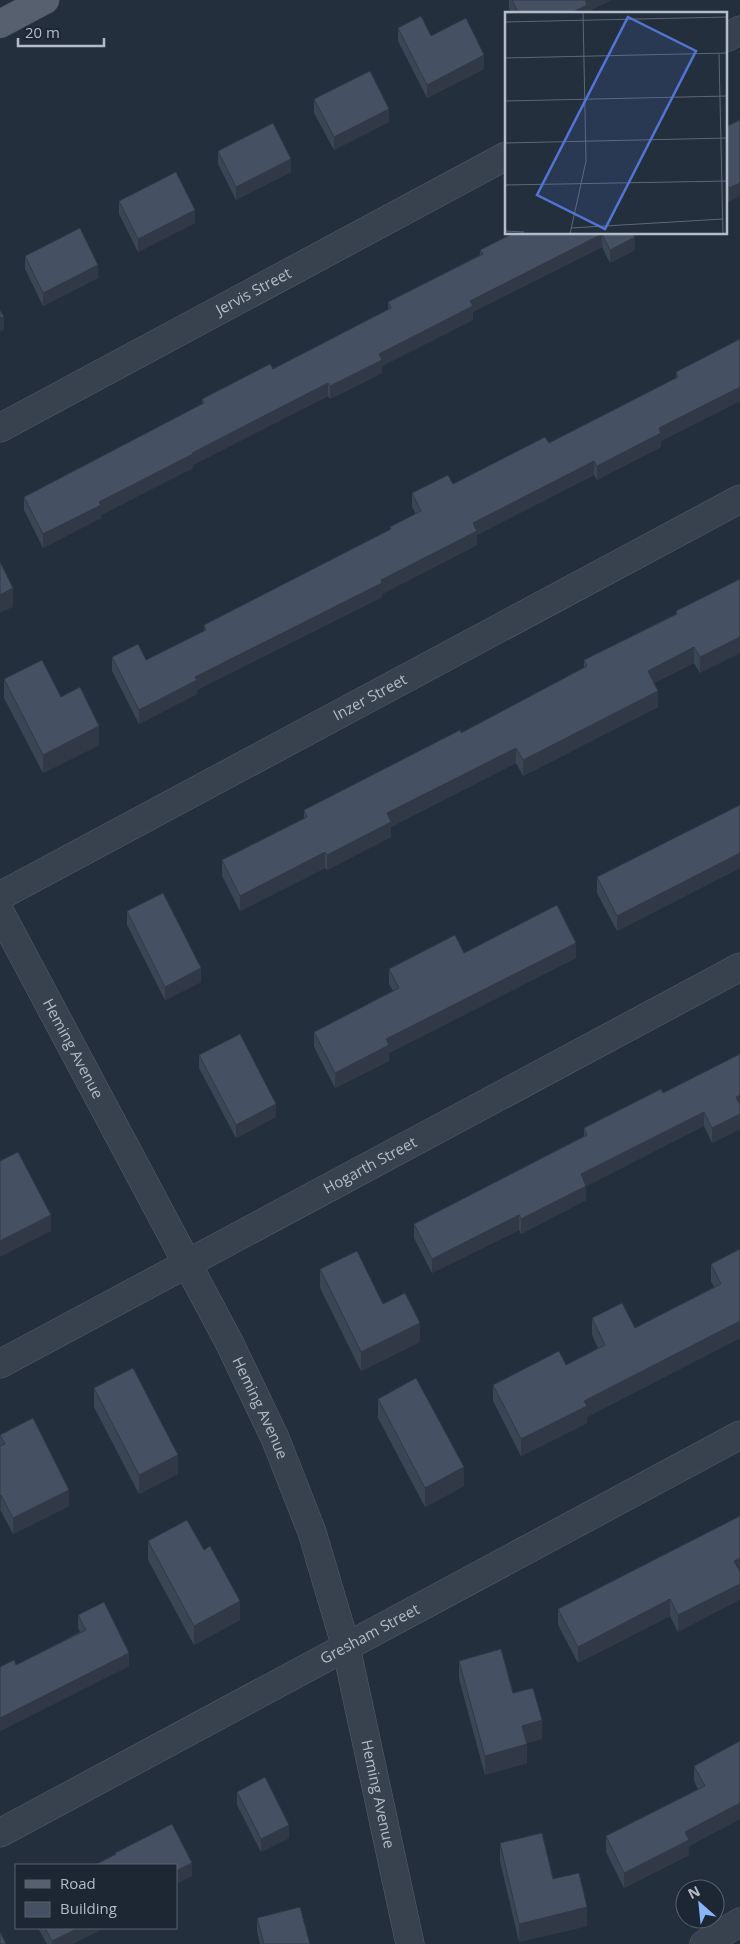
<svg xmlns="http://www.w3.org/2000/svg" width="740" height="1944" font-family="'Open Sans',sans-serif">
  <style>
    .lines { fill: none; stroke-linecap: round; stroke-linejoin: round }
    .minor-casing { stroke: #565f6c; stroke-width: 29 }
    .tertiary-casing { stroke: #565f6c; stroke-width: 29 }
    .primary-casing { stroke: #414a57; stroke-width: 29 }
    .minor { stroke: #38414e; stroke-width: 28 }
    .tertiary { stroke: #38414e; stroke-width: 28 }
    .primary { stroke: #56606e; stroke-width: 28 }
    .wall { fill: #3b4654 }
    .shaded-wall { fill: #303945 }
    .building { fill: #455162; stroke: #303945 }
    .labels { text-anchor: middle; stroke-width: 5; stroke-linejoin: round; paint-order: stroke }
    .street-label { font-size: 15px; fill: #b4bcc9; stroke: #1d2633 }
    .inset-road { fill: none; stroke: #5e6776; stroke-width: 1 }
    .view { fill: #5274d3; fill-opacity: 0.15; stroke: #5274d3; stroke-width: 2.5 }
    .inset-edge { fill: none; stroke: #b4bcc9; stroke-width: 2.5 }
  </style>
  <rect width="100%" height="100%" fill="#242f3e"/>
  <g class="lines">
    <!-- minor casing -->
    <g class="minor-casing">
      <g id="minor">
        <polyline points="726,38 740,30"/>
        <path id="s1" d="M0 428 506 156"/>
        <path id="s2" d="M0 896 740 499"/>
        <path id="s3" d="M0 1364 740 967"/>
        <path id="s4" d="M0 1833 740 1435"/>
        <polyline points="704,1944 740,1922"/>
      </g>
    </g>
    <!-- tertiary casing -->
    <g class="tertiary-casing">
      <g id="tertiary">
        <path id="s5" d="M0 912 229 1342 275 1438 312 1532 346 1647 410 1944"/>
      </g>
    </g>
    <!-- primary casing -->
    <g class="primary-casing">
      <polyline id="primary" points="0,24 45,0"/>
    </g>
    <!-- minor -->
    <use href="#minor" class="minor"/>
    <!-- tertiary -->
    <use href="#tertiary" class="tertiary"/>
    <!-- primary -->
    <use href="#primary" class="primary"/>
  </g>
  <!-- wall -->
  <g class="wall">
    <polygon points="509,0 611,0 587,12 587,14 512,14 509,8"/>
    <polygon points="398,28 431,36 484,69 427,98 398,41"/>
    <polygon points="314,99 389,122 334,150 314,113"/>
    <polygon points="740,120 729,202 726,197 726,126"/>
    <polygon points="218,151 291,172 236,200 218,164"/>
    <polygon points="119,201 195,223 138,252 119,214"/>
    <polygon points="512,234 634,234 635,250 610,263 602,247 473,312 473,320 382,366 382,373 330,399 328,396 193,465 193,468 101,515 101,518 43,548 24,510 24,497 202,404 202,399 273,369 388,310 388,302 480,255 480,250"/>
    <polygon points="25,256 98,278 43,306 25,269"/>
    <polygon points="740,339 740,401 661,441 661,447 597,480 594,475 477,535 477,545 382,594 382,597 197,690 197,694 139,724 112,671 112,657 146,660 204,631 204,625 390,530 390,527 416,514 412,507 412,493 453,484 549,443 676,378 676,372"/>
    <polygon points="740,579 700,673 694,663 654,683 658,707 523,776 516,763 391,827 391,837 327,870 325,868 240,911 222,876 222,860 304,819 304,810 461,733 584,668 584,660 676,614 676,611"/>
    <polygon points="4,679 61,697 99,745 43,773 4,698"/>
    <polygon points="740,805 740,868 617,931 597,893 597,877"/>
    <polygon points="127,911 201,982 165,1000 127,925"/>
    <polygon points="464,953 576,958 389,1053 389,1061 335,1088 314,1047 314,1032 393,991 389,984 389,969"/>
    <polygon points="740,1054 740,1129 712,1143 704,1126 586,1186 586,1200 521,1234 519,1230 432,1273 414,1238 414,1224 584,1136 584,1128 663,1093"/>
    <polygon points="199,1055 276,1117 236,1138 199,1068"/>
    <polygon points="740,1249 740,1338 587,1417 587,1423 521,1456 493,1401 493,1385 566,1365 598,1348 592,1335 592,1318 635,1328 714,1287 711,1281 711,1264"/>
    <polygon points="320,1269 420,1342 361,1371 320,1288"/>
    <polygon points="94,1388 178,1474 139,1494 94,1407"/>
    <polygon points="378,1399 464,1486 425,1507 378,1418"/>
    <polygon points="0,1435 69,1506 13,1534 1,1511 0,1512"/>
    <polygon points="740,1516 678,1632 670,1616 578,1663 558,1625 558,1609"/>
    <polygon points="148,1541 240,1620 194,1645 148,1560"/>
    <polygon points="78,1615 129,1666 0,1731 0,1667 16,1665 80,1632 78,1628"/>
    <polygon points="459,1661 513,1693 542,1739 527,1743 527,1763 485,1775 459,1679"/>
    <polygon points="740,1741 740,1819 689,1846 689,1855 624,1888 606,1852 606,1836 698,1789 694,1781 694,1766"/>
    <polygon points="237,1792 289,1838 261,1852 237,1805"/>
    <polygon points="500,1843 587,1926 519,1942 500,1861"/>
    <polygon points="257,1918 310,1944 260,1944 257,1931"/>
    <polygon points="38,1928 104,1928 72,1944 47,1944"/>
  </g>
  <!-- shaded-wall -->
  <g class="shaded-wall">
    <polygon points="585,0 611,0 587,12 587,14 569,14"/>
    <polygon points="484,55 484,69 427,98 427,85"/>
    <polygon points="389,109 389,122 334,150 334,137"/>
    <polygon points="291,159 291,172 236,200 236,187"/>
    <polygon points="740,183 740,196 729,202 729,188"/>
    <polygon points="195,210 195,223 138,252 138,239"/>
    <polygon points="602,234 602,247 473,312 473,320 382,366 382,373 330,399 330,386 379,354 470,301"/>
    <polygon points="635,237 635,250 610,263 610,250"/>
    <polygon points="98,265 98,278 43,306 43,293"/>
    <polygon points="4,317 4,330 0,332 0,318"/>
    <polygon points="328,383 328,396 193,465 193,468 101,515 101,518 43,548 43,534 99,502 192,453"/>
    <polygon points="740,387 740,401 661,441 661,447 597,480 597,466 659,428"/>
    <polygon points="594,461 594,475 477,535 477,545 382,594 382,597 197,690 197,694 139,724 139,710 195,677 381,580 473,523"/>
    <polygon points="13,588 13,607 0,613 0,595"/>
    <polygon points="740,637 740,653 700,673 700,657"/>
    <polygon points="694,647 694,663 648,686 648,671"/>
    <polygon points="658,691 658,707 523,776 523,760"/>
    <polygon points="99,726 99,745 43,773 43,755"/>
    <polygon points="516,748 516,763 391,827 391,837 327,870 327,855 387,813"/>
    <polygon points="325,852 325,868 240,911 240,896"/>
    <polygon points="740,853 740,868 617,931 617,916"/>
    <polygon points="576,943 576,958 389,1053 389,1061 335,1088 335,1073 386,1039"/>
    <polygon points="201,968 201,982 165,1000 165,987"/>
    <polygon points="740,1095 740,1110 736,1097"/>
    <polygon points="276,1104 276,1117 236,1138 236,1125"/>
    <polygon points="704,1112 704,1126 581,1189 581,1174"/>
    <polygon points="740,1114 740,1129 712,1143 712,1128"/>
    <polygon points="586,1186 586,1200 521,1234 521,1219"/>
    <polygon points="51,1215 51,1231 0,1257 0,1241"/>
    <polygon points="519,1215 519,1230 432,1273 432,1259"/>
    <polygon points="740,1321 740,1338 587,1417 587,1423 521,1456 521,1439 584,1401"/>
    <polygon points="420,1323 420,1342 361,1371 361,1352"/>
    <polygon points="178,1455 178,1474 139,1494 139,1475"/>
    <polygon points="464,1467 464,1486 425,1507 425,1488"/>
    <polygon points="69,1490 69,1506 13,1534 13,1518"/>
    <polygon points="1,1495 1,1511 0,1512 0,1496"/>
    <polygon points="740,1558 740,1574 734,1561"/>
    <polygon points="740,1584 740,1600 678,1632 678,1615"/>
    <polygon points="670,1599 670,1616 578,1663 578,1647"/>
    <polygon points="240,1601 240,1620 194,1645 194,1626"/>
    <polygon points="129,1653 129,1666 0,1731 0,1718"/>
    <polygon points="542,1720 542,1739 522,1744 522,1726"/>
    <polygon points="527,1744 527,1763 485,1775 485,1756"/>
    <polygon points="740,1803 740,1819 689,1846 689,1855 624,1888 624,1873 685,1832"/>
    <polygon points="289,1825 289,1838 261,1852 261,1839"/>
    <polygon points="192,1863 192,1876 176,1884 176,1871"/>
    <polygon points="587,1907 587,1926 519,1942 519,1924"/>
    <polygon points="78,1928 104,1928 72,1944 52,1944 52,1941"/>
  </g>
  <!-- building -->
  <g class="building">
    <polygon points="512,0 585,0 587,5 569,14 519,14"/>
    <polygon points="421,16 431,36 466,18 484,55 427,85 398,28"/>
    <polygon points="370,71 389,109 334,137 314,99"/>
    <polygon points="740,120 740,183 729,188 726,183 726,127"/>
    <polygon points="273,123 291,159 236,187 218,151"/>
    <polygon points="176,172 195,210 138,239 119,201"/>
    <polygon points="80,228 98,265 43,293 25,256"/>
    <polygon points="512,234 602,234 470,301 473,306 379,354 382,360 330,386 328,383 192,453 193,454 99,502 101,505 43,534 24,497 204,403 202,399 270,364 273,369 391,308 388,302 483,254 480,250"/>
    <polygon points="602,234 633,234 635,237 610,250"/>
    <polygon points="0,310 4,317 0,318"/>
    <polygon points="740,339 740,387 659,428 661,433 597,466 594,461 473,523 477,531 381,580 382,583 195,677 197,680 139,710 112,657 138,644 146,660 206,630 204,625 391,529 390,527 421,511 412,493 448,475 453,484 545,437 549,443 678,377 676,372"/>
    <polygon points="0,562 13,588 0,595"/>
    <polygon points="740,579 740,637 700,657 694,647 648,671 658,691 523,760 516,748 387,813 391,822 327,855 325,852 240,896 222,860 307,817 304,810 460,730 461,733 587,666 584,660 677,614 676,611"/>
    <polygon points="42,660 61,697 80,687 99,726 43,755 4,679"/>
    <polygon points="740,805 740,853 617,916 597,877"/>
    <polygon points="163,893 201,968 165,987 127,911"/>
    <polygon points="557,905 576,943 386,1039 389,1045 335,1073 314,1032 399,988 389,969 455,935 464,953"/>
    <polygon points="240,1034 276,1104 236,1125 199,1055"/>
    <polygon points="740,1054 740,1095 736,1097 740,1105 740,1114 712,1128 704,1112 581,1174 586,1186 521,1219 519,1215 432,1259 414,1224 587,1135 584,1128 661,1089 663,1093"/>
    <polygon points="18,1152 51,1215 0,1241 0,1161"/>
    <polygon points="740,1249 740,1321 584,1401 587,1406 521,1439 493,1385 559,1351 566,1365 605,1345 592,1318 622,1303 635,1328 721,1284 711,1264"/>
    <polygon points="357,1251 383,1304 405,1293 420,1323 361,1352 320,1269"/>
    <polygon points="133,1368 178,1455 139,1475 94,1388"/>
    <polygon points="416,1378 464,1467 425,1488 378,1399"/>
    <polygon points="33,1418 69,1490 13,1518 1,1495 0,1496 0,1446 5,1444 0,1435"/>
    <polygon points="740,1516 740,1558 734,1561 740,1572 740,1584 678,1615 670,1599 578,1647 558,1609"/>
    <polygon points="187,1520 204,1550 210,1546 240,1601 194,1626 148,1541"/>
    <polygon points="104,1602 129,1653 0,1718 0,1667 14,1660 16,1665 86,1630 78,1615"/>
    <polygon points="501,1649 513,1693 533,1688 542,1720 522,1726 527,1744 485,1756 459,1661"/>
    <polygon points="740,1741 740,1803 685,1832 689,1840 624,1873 606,1836 705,1786 694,1766"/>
    <polygon points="265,1777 289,1825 261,1839 237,1792"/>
    <polygon points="172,1824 192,1863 176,1871 176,1865 95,1865 116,1854 115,1853"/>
    <polygon points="542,1833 553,1879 579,1873 587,1907 519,1924 500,1843"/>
    <polygon points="300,1907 310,1944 264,1944 257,1918"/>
    <polygon points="45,1928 78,1928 52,1941"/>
    <polygon points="0,1932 6,1944 0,1944"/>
  </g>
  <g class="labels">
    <!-- street labels -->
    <g class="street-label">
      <text dy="5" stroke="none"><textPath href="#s1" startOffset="288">Jervis Street</textPath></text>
      <text dy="5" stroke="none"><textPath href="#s2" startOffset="420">Inzer Street</textPath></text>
      <text dy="5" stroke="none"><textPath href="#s5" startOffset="155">Heming Avenue</textPath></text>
      <text dy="5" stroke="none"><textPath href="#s3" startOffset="420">Hogarth Street</textPath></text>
      <text dy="5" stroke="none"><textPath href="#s5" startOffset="560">Heming Avenue</textPath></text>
      <text dy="5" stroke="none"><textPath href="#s4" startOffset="420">Gresham Street</textPath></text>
      <text dy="5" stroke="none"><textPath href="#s5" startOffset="965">Heming Avenue</textPath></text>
    </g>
  </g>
  <!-- overview -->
  <g transform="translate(505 12)">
    <rect width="222" height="222" fill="#242f3e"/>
    <path class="inset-road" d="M0 1 25 0M0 10 223 5M214 42 218 222M0 46 223 41M0 89 223 84M0 131 223 126M0 173 223 169M66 216 218 207M0 219 19 220M65 222 81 149 78 0"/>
    <path class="view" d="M123 5 191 39 100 217 32 183Z"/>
    <rect width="222" height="222" class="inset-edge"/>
  </g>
  <!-- legend -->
  <rect x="15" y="1864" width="162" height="65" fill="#1d2633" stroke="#59626f"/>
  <rect x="25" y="1880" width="25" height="8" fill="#56606e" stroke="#59626f"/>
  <text x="60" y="1889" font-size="15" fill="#b4bcc9">Road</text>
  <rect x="25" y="1902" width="25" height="15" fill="#455162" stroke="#59626f"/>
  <text x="60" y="1914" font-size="15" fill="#b4bcc9">Building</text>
  <!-- north arrow -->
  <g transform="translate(700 1904) rotate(333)"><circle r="24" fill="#1d2633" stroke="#59626f"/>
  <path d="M0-4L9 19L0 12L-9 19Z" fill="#8ab4f8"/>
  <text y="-8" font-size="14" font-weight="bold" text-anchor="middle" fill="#b4bcc9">N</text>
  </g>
  <!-- scale -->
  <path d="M18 38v8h86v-8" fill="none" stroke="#b4bcc9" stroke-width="2.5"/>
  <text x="25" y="38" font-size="15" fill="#b4bcc9" stroke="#1d2633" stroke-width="4" paint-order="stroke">20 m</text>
</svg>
